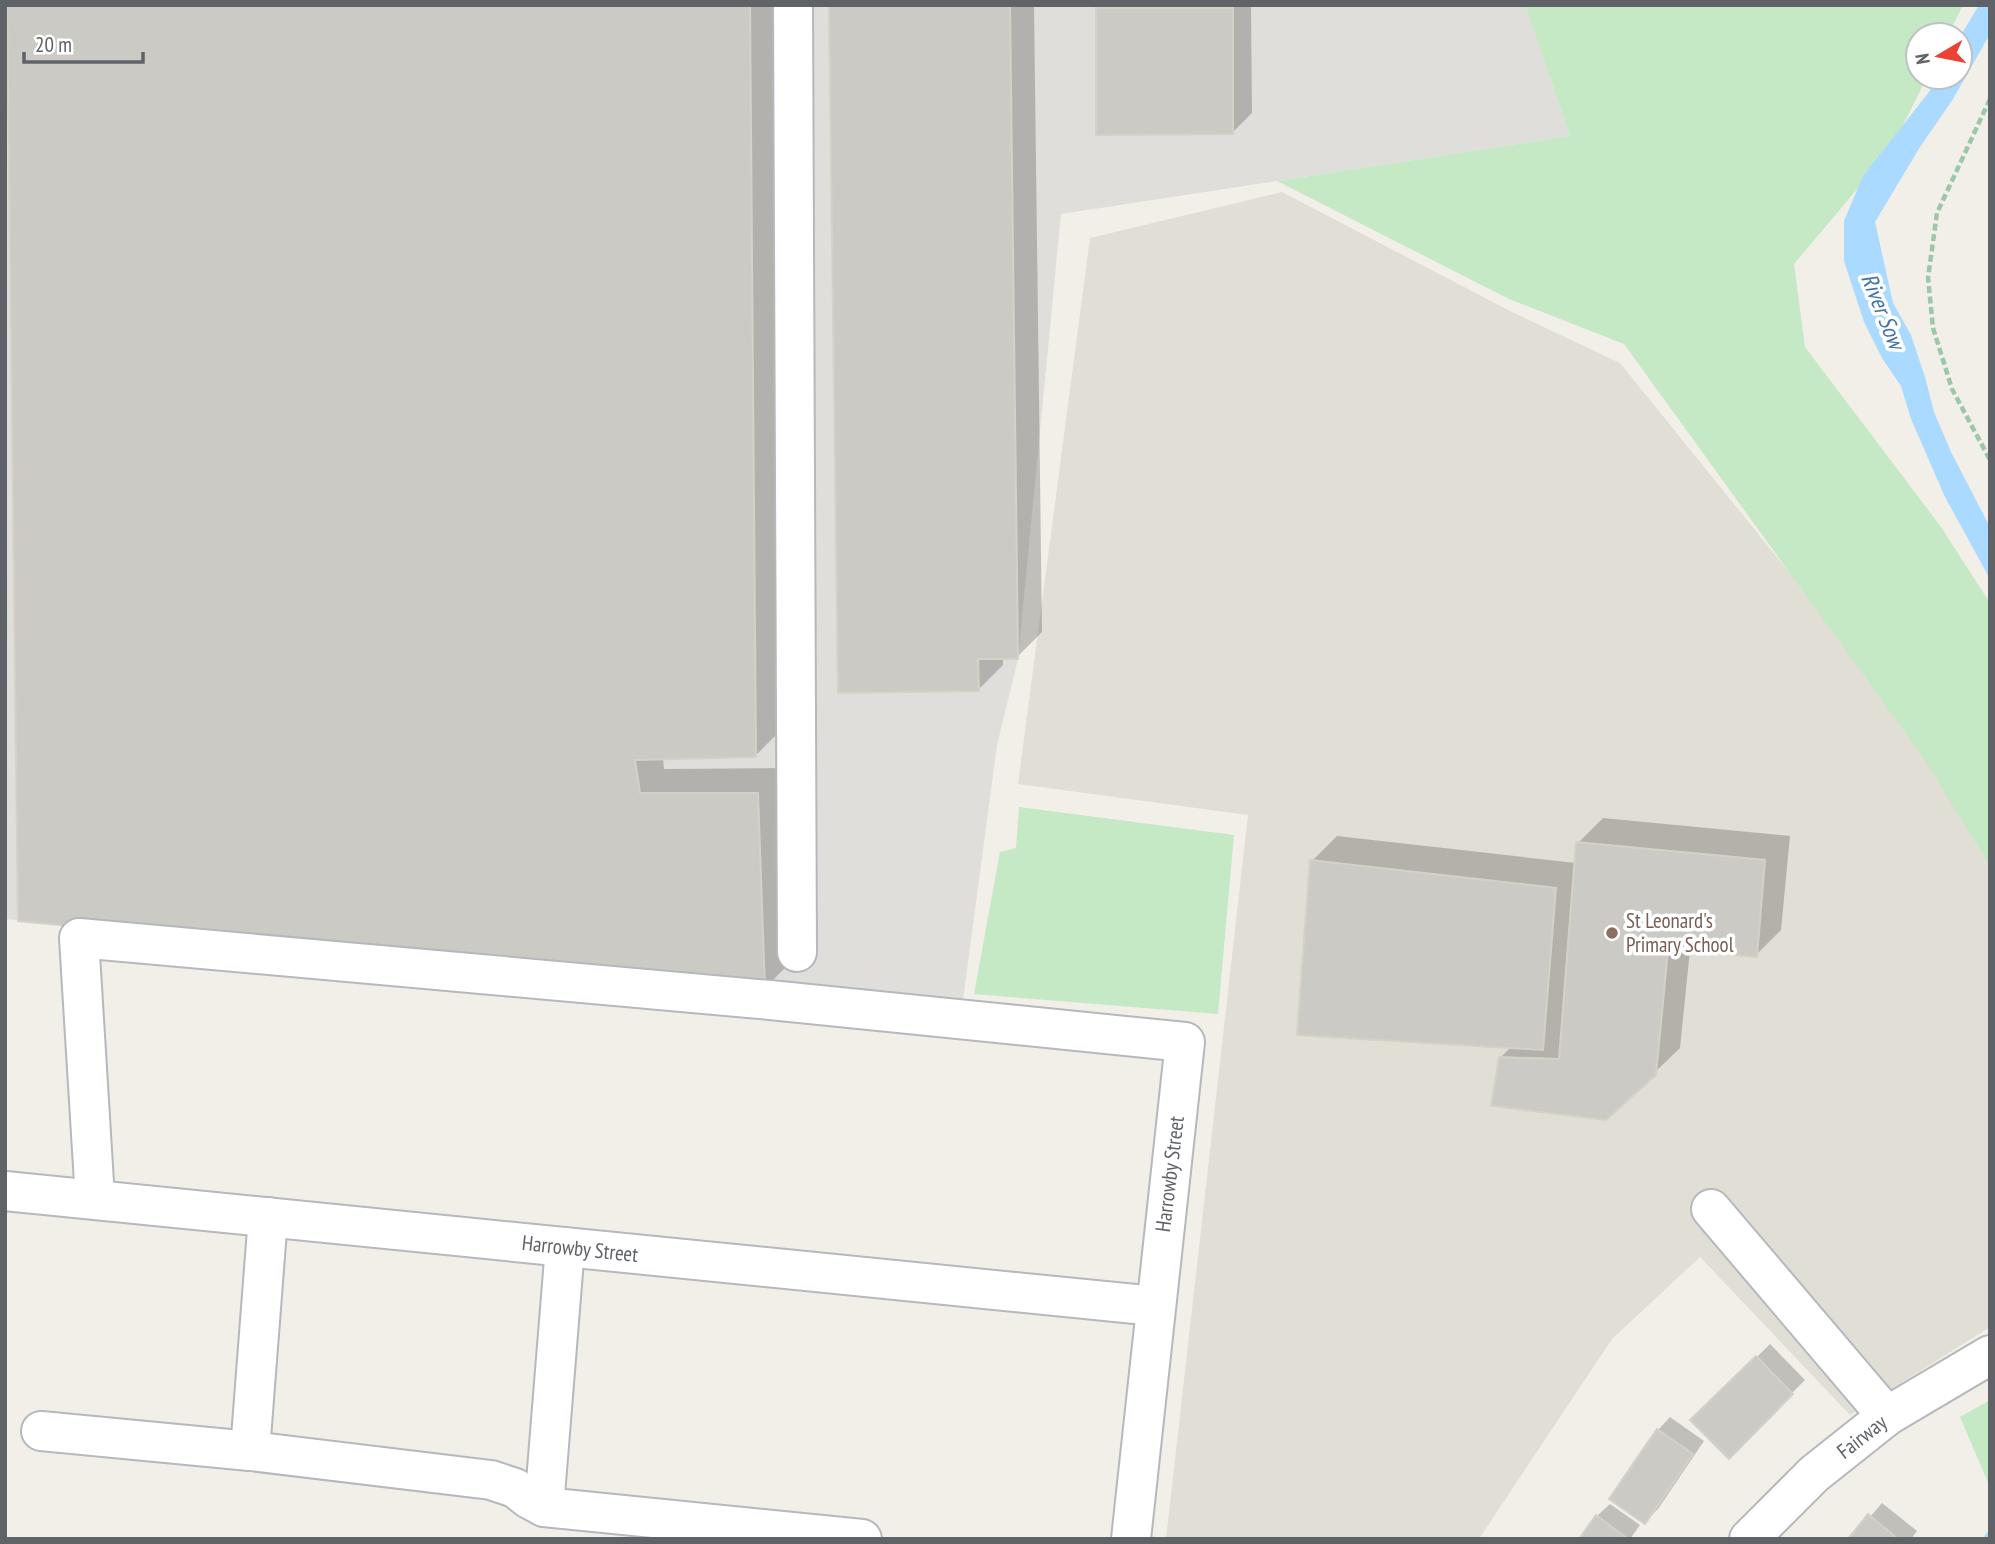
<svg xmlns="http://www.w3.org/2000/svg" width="1995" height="1544" font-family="'PT Sans Narrow',sans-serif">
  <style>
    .industrial { fill: #e0deda }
    .education { fill: #e1ded6 }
    .green { fill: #c5e8c5 }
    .water { fill: #aadaff }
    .shadow { fill: #0003 }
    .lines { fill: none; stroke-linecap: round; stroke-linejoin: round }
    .stream { stroke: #aadaff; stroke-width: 12 }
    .building { fill: #cccac5; stroke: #d6d1c6; stroke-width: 2 }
    .minor-casing { stroke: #b5b8bc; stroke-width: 42 }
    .path { stroke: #9cc7a9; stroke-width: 4.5; stroke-dasharray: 7 3.5; stroke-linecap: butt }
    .minor { stroke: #fff; stroke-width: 38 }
    .education-dot { fill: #8d6e63; stroke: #fff; stroke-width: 2.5 }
    .labels { text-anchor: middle; stroke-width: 7; stroke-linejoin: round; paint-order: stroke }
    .education-label { font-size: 21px; fill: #785e54; stroke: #fff; text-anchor: start }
    .street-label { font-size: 21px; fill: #5f6368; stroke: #fff }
    .water-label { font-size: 23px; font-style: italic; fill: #4174aa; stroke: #fff }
  </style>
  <rect width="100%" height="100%" fill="#f1efe8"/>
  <!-- industrial -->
  <polygon class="industrial" points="5,5 1525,5 1570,136 1061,214 1018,659 997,745 963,1000 765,990 5,919"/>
  <!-- education -->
  <polygon class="education" points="1282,192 1512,312 1620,363 1924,739 1990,846 1990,1327 1850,1415 1700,1257 1612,1339 1479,1539 1166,1539 1248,815 1018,784 1090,238"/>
  <!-- green -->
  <g class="green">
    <polygon points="1525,5 1963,5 1948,35 1918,35 1918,77 1927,77 1891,149 1794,264 1805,347 1941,527 1990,603 1990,866 1923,757 1624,344 1509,299 1277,181 1570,136"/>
    <polygon points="5,425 8,635 5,635"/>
    <polygon points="1019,807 1234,835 1218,1014 974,994 1000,852 1016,848"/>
    <polygon points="1990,1400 1990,1487 1960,1417"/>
  </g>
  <!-- water -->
  <polygon class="water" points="1979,5 1990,5 1990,34 1953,99 1920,147 1875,222 1893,303 1911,335 1925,377 1934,412 1951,452 1990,527 1990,579 1945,497 1911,419 1901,386 1882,358 1864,322 1844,261 1844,221 1863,176 1929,92 1937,77 1960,77 1960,37"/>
  <!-- shadow -->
  <g class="shadow">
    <polygon points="9,5 775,5 780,731 755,756 663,758 664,769 782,768 789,964 764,989"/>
    <polygon points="831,5 1034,5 1042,632 1017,657 1003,657 1003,665 978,690"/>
    <polygon points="1102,5 1251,5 1252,113 1232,133 1098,9"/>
    <polygon points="1603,818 1790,836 1781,930 1756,955 1690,950 1680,1048 1654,1073 1500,1058 1511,1047 1312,861 1337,836 1576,863 1578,843"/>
    <polygon points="1770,1344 1805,1380 1729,1456 1693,1420"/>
    <polygon points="1670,1417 1704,1441 1658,1509 1645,1522 1658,1430"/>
    <polygon points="1882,1503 1917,1531 1911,1539 1851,1539"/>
    <polygon points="1610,1504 1640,1525 1630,1539 1581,1539 1597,1516"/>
  </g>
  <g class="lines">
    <!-- stream -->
    <polyline class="stream" points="1990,1539 1990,1538"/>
  </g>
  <!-- building -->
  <g class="building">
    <polygon points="7,5 750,5 756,757 635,760 640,793 758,793 765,990 18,921"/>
    <polygon points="829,5 1010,5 1018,659 978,659 979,691 838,693"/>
    <polygon points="1096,8 1233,8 1233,134 1096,135"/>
    <polygon points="1576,842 1765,860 1757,957 1668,950 1656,1075 1606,1120 1491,1106 1499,1057 1559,1059"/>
    <polygon points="1310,860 1556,888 1543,1050 1297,1035"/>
    <polygon points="1756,1356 1793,1394 1729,1459 1690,1420"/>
    <polygon points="1657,1429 1693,1454 1645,1524 1609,1499"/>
    <polygon points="1868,1514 1898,1539 1848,1539"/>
    <polygon points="1596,1515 1628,1539 1579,1539"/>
  </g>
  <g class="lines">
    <!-- minor casing -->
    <g class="minor-casing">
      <g id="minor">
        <polyline points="793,5 797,952"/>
        <polyline points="5,1191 1155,1306"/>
        <polyline points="95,1199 79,938 770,1000 1185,1042 1131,1539"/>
        <polyline points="1711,1209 1887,1416"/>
        <polyline points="565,1247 544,1507 862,1539"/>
        <polyline points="41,1431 250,1451 491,1480 515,1488 529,1499 544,1507"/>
        <polyline points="250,1451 268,1217"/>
        <polyline points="1749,1539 1814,1474 1887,1416 1990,1355"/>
      </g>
    </g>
    <!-- path -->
    <polyline class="path" points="1990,99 1937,213 1928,278 1933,328 1952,389 1990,460"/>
    <!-- minor -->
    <use href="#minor" class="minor"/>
  </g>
  <!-- markers -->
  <circle class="education-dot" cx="1612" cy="933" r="7"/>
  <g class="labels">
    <!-- education labels -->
    <g class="education-label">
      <text x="1626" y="928">St Leonard's<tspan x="1626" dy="24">Primary School</tspan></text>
    </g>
    <!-- street labels -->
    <g class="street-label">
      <text transform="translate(1170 1174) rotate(-83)" y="7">Harrowby Street</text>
      <text transform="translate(580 1249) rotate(6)" y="7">Harrowby Street</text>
      <text transform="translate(1862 1437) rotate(-38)" y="7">Fairway</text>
    </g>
    <!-- water labels -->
    <g class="water-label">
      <text transform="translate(1883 311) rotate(68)" y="8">River Sow</text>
    </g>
  </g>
  <!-- border -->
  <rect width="1995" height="1544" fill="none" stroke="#5f6368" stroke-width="14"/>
  <!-- north arrow -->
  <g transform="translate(1939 56) rotate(260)"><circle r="33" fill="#ffffff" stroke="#bfc1c3" stroke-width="2"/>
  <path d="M0-5L12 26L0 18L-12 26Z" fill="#ea4335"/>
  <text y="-10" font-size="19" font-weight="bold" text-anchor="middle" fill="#5f6368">N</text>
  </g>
  <!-- scale -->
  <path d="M24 52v10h119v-10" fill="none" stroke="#5f6368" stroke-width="3.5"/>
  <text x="35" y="52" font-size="21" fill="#5f6368" stroke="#ffffff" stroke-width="5" paint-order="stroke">20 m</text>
</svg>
